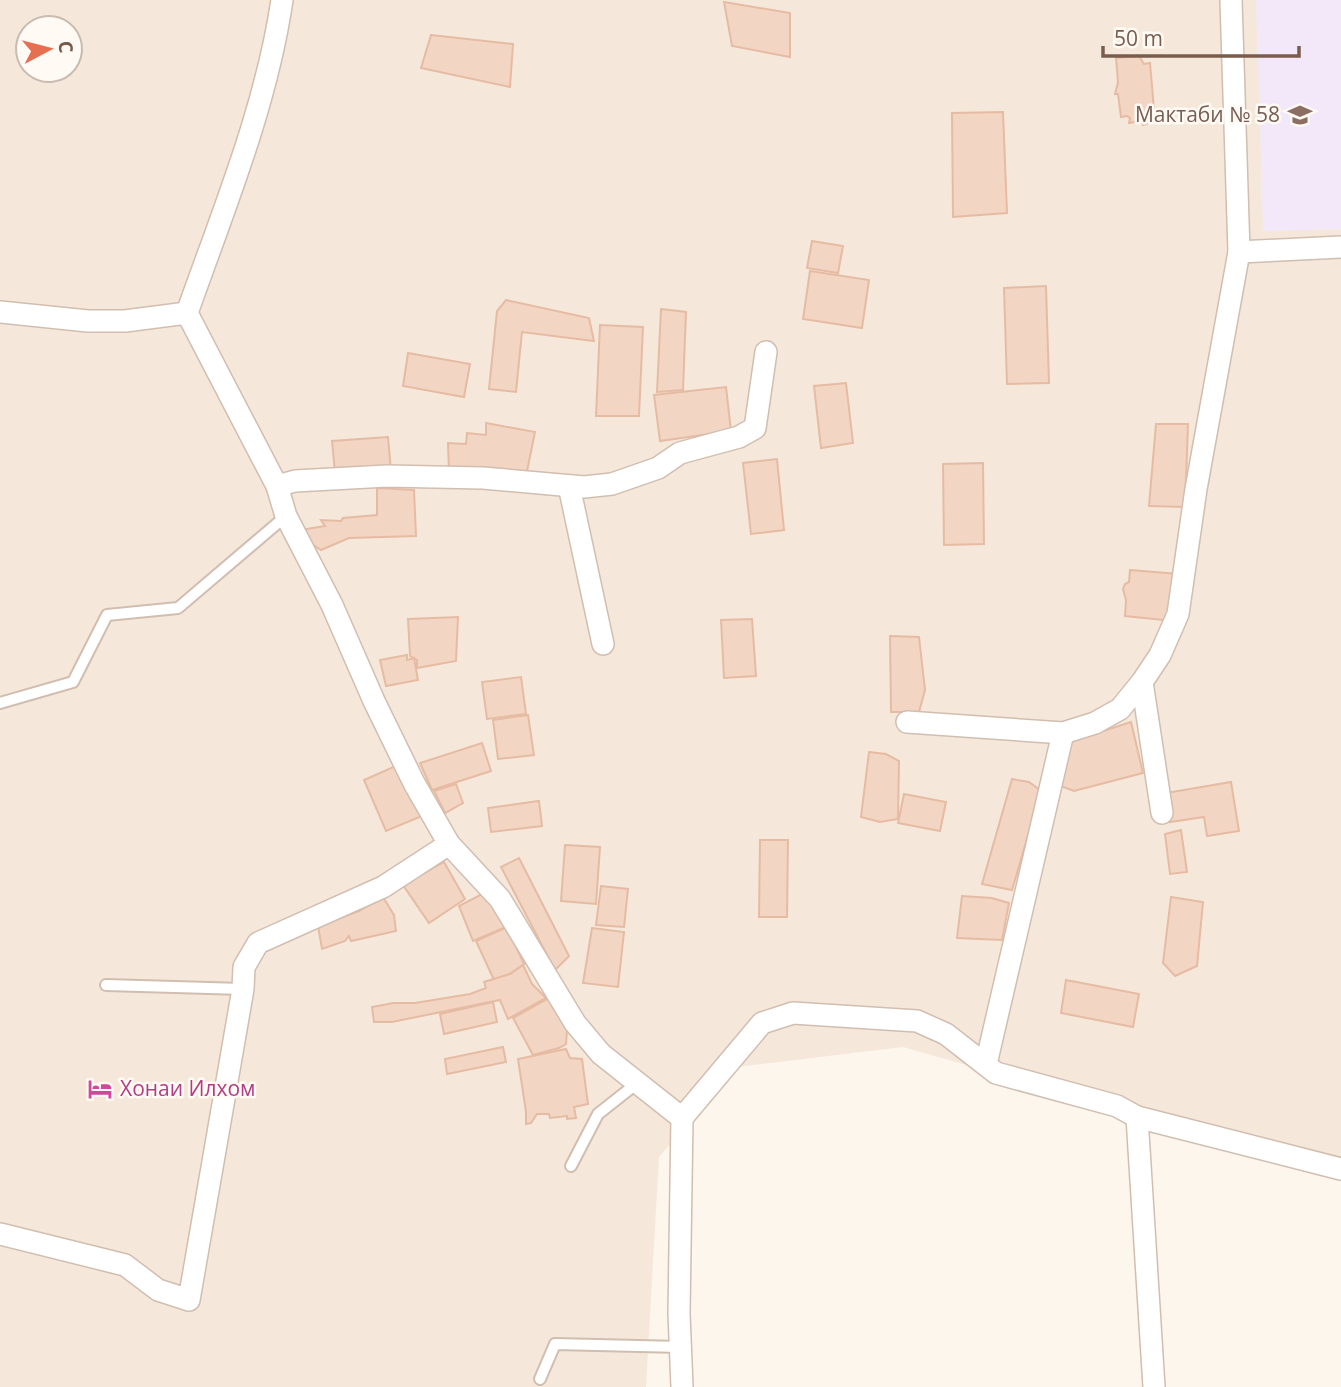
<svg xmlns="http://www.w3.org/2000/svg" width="1341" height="1387" font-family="'Open Sans',sans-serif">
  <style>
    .residential { fill: #f5e8da; fill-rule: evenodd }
    .education { fill: #f3e8fa }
    .building { fill: #f3d5c3; stroke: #e6bba3; stroke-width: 2 }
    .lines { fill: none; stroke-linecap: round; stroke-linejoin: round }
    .service-casing { stroke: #d1beb0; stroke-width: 14 }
    .minor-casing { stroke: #d1beb0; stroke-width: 24 }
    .service { stroke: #fff; stroke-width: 10 }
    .minor { stroke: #fff; stroke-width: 21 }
    .labels { text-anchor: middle; stroke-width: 5; stroke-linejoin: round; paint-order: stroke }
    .education-label { font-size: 21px; fill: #785e54; stroke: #fffaf3; text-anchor: end }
    .hotel-label { font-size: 21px; fill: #b23c85; stroke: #fffaf3; text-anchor: start }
  </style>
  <rect width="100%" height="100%" fill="#fdf6ec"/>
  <!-- residential -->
  <path class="residential" d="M0 0H1341V1172L903 1047 737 1067 659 1157 646 1387H0ZM28 28H70V70H28Z"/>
  <!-- education -->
  <polygon class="education" points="1256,0 1341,0 1341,229 1263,231"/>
  <!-- building -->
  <g class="building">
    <polygon points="724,2 790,13 790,57 732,46"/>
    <polygon points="431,35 513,44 510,87 421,68"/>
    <polygon points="1139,56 1144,64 1150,63 1155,121 1143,125 1142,121 1129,123 1130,118 1127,116 1121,117 1118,94 1115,94 1118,82 1116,58"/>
    <polygon points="1003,112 1007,213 953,217 952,113"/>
    <polygon points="812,241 843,246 838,273 807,268"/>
    <polygon points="810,271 869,280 862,328 803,319"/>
    <polygon points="1046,286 1049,383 1007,384 1004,288"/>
    <polygon points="506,300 589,318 594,341 522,332 516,392 489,389 497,311"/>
    <polygon points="661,309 686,312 683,390 657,392"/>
    <polygon points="600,325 643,327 639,416 596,416"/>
    <polygon points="408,353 470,364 464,397 403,386"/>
    <polygon points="846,383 853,443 821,448 814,386"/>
    <polygon points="726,387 731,431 660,441 654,395"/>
    <polygon points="486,423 535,432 526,476 449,473 448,443 466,444 467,433 486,435"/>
    <polygon points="1156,424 1188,424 1185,507 1149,506"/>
    <polygon points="388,437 391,471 335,472 332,441"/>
    <polygon points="777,459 784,530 751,534 743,463"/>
    <polygon points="983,463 984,544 944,545 943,464"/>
    <polygon points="377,488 414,490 416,536 349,538 321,550 301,537 300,530 325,526 321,520 341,521 343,518 377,515"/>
    <polygon points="1130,570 1178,574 1173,621 1125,616 1126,600 1123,589 1125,584 1129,582"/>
    <polygon points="458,617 456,661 417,668 417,660 410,656 408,619"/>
    <polygon points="752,619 756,676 724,678 721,620"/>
    <polygon points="890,636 919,637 925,690 919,712 891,712"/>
    <polygon points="407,655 407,660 414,658 418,680 386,686 380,660"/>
    <polygon points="521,677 526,714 487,719 482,682"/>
    <polygon points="528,715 534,755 498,759 493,720"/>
    <polygon points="1131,722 1143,773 1074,791 1052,783 1066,743"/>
    <polygon points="482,743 491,771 432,790 420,763"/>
    <polygon points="869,752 886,754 899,761 898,819 880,822 861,817"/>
    <polygon points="400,764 422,816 386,831 364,780"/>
    <polygon points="1012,779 1029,782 1041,791 1012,890 982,884"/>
    <polygon points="1231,782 1239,831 1207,836 1204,817 1170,822 1166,793"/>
    <polygon points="456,784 463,803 445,813 434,791"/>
    <polygon points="904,794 946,802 940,831 898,823"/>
    <polygon points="539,801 542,826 491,832 488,808"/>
    <polygon points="1181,830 1187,872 1170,874 1165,834"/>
    <polygon points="760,840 788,840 787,917 759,917"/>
    <polygon points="565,845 600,847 596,904 561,901"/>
    <polygon points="519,858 569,956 555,970 501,867"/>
    <polygon points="444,862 465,899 429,923 403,885"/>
    <polygon points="601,886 628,889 624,927 596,925"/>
    <polygon points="484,893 506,927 473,941 459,906"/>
    <polygon points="962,896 992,898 1009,903 1002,940 957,938"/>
    <polygon points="383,897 394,915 396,931 351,941 349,936 345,941 322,949 318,926 359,911"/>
    <polygon points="1171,897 1203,902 1197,966 1175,976 1163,963"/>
    <polygon points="507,927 524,964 510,974 494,980 476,941"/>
    <polygon points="592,928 624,932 618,987 583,983"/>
    <polygon points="523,965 532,984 546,998 508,1019 500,1000 392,1022 374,1022 372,1007 393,1003 415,1003 470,994 486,988 484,982 510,974"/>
    <polygon points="1066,980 1139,994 1133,1027 1061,1013"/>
    <polygon points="549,998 567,1030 566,1044 559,1048 533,1055 513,1018"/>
    <polygon points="493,1002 497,1022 444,1034 440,1014"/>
    <polygon points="503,1047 506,1062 447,1074 445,1059"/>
    <polygon points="566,1049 570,1058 582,1059 588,1104 574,1107 576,1118 567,1119 567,1116 550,1118 549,1114 537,1114 531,1123 526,1124 526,1112 518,1059"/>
  </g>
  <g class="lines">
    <!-- service casing -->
    <g class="service-casing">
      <g id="service">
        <polyline points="0,703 73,682 107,615 178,608 286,516"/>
        <polyline points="106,985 243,989"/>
        <polyline points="571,1166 598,1114 636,1084"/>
        <polyline points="540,1379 555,1344 681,1347"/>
      </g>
    </g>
    <!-- minor casing -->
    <g class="minor-casing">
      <g id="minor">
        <path d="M282 0C266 108 223 211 187 313L277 486 286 516 332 605 374 701 414 783 449 844 500 899 575 1023 601 1054 682 1118 679 1313 682 1387"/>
        <polyline points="1231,0 1239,252 1341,247"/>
        <polyline points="0,312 88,321 125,321 187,313"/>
        <polyline points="277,486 295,481 387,476 483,478 584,487 612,484 658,468 680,453 739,437 755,428 766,352"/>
        <polyline points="569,486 603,644"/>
        <polyline points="1142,682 1162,813"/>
        <polyline points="907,722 1063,733 1095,723 1120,709 1142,682 1160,655 1178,614 1196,489 1239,252"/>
        <polyline points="986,1064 1063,733"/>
        <polyline points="1137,1117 1341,1169"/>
        <polyline points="682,1118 762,1023 793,1013 917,1021 946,1034 996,1073 1117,1106 1137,1117 1154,1387"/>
        <polyline points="0,1234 125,1265 158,1290 189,1300 243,989 244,967 258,943 383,887 449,844"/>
      </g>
    </g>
    <!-- service -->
    <use href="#service" class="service"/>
    <!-- minor -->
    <use href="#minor" class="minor"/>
  </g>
  <!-- icons -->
  <defs>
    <g id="school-bare" transform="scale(1.89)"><path d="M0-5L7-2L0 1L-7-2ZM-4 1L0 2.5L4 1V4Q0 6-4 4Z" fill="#8d6e63" stroke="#fffaf3" stroke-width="2.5" paint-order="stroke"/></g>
    <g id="hotel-bare" transform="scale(1.89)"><path d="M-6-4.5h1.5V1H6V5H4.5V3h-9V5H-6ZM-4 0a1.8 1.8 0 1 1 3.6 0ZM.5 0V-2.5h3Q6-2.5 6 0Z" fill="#d1479c" stroke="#fffaf3" stroke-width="2.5" paint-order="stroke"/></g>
  </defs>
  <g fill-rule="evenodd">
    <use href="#school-bare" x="1300" y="115"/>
    <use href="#hotel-bare" x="100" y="1089"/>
  </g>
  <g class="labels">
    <!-- education labels -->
    <g class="education-label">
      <text x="1280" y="122">Мактаби № 58</text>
    </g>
    <!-- hotel labels -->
    <g class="hotel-label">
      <text x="120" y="1096">Хонаи Илхом</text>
    </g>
  </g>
  <!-- north arrow -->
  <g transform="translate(49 49) rotate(83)"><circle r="33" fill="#fffaf3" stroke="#cabbb1" stroke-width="2"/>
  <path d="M0-5L12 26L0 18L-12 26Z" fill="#e76f51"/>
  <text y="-10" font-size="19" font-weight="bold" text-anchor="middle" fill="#7a5c4d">С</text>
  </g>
  <!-- scale -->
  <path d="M1103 46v10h196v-10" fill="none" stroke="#7a5c4d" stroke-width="3.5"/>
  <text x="1114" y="46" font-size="21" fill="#7a5c4d" stroke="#fffaf3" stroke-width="5" paint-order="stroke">50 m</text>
</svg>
